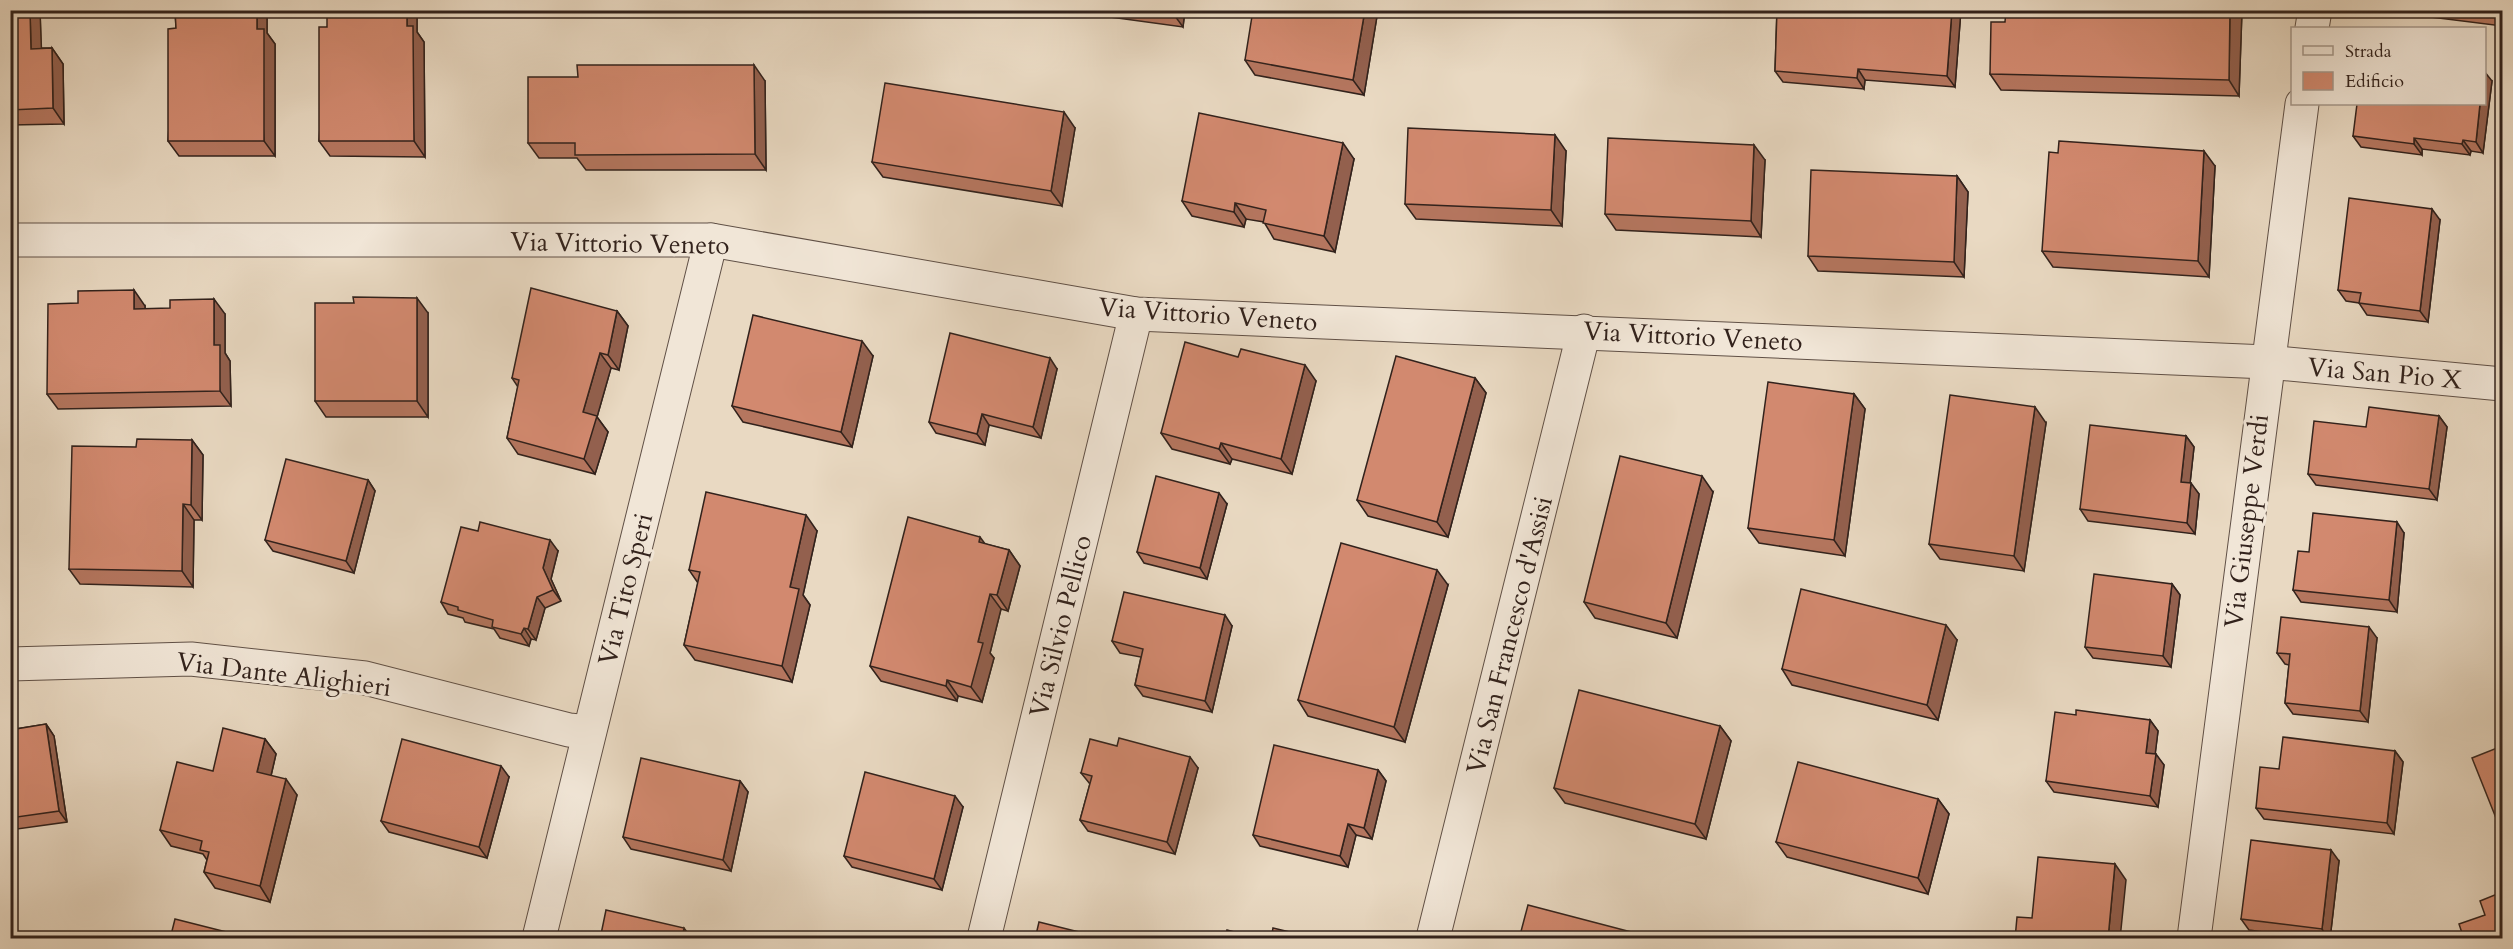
<svg xmlns="http://www.w3.org/2000/svg" width="2513" height="949" font-family="Cardo,serif">
  <style>
    .lines { fill: none; stroke-linecap: round; stroke-linejoin: round }
    .minor-casing { stroke: #605046; stroke-width: 35 }
    .minor { stroke: #f1e6d7; stroke-width: 33 }
    .wall { fill: #b5765f; stroke: #32221c; stroke-width: 1.5 }
    .shaded-wall { fill: #93604e; stroke: #32221c; stroke-width: 1.5 }
    .building { fill: #d2896f; stroke: #32221c; stroke-width: 1.5 }
    .labels { text-anchor: middle; stroke-width: 6; stroke-linejoin: round; paint-order: stroke }
    .street-label { font-size: 26px; fill: #32221c; stroke: #f1e6d7 }
  </style>
  <rect width="100%" height="100%" fill="#e9d9c2"/>
  <filter id="stains"><feTurbulence type="fractalNoise" baseFrequency=".00333" numOctaves="4"/><feColorMatrix values="0 0 0 0 .2 0 0 0 0 .09 0 0 0 0 .02 0 0 0 .5 -.17"/></filter>
  <radialGradient id="worn" r=".72"><stop offset=".6" stop-color="#630" stop-opacity="0"/><stop offset="1" stop-color="#630" stop-opacity=".3"/></radialGradient>
  <g class="lines">
    <!-- minor casing -->
    <g class="minor-casing">
      <g id="minor">
        <polyline points="2312,28 2315,10"/>
        <polyline points="10,240 711,240 1136,314 2267,362 2502,384"/>
        <polyline points="10,664 191,659 365,678 569,730 589,732"/>
        <polyline points="539,938 711,240"/>
        <polyline points="984,938 1136,314"/>
        <polyline points="1433,938 1584,331"/>
        <polyline points="2194,938 2302,104"/>
      </g>
    </g>
    <!-- minor -->
    <use href="#minor" class="minor"/>
  </g>
  <!-- wall -->
  <g class="wall">
    <polygon points="10,10 40,10 41,48 52,48 63,64 64,124 10,125"/>
    <polygon points="175,10 265,10 267,14 267,33 275,44 275,156 179,156 168,141 176,28"/>
    <polygon points="1098,10 1185,10 1183,27 1103,16"/>
    <polygon points="1378,10 1364,95 1255,75 1245,60"/>
    <polygon points="1777,10 1961,10 1955,87 1865,80 1864,89 1783,82 1775,71"/>
    <polygon points="2242,10 2239,96 2001,90 1990,74 2005,22"/>
    <polygon points="2383,10 2502,10 2502,26 2383,11"/>
    <polygon points="417,16 417,32 424,42 425,157 330,156 319,141 327,27"/>
    <polygon points="765,81 766,170 586,170 577,158 539,158 528,143"/>
    <polygon points="2492,81 2483,153 2471,151 2470,155 2422,149 2422,155 2361,147 2353,136"/>
    <polygon points="1075,128 1062,206 883,177 872,162"/>
    <polygon points="1566,151 1562,226 1416,219 1405,204"/>
    <polygon points="1354,159 1335,252 1274,239 1264,222 1246,219 1244,227 1192,216 1182,201"/>
    <polygon points="1765,160 1761,237 1616,230 1605,214"/>
    <polygon points="2215,166 2209,277 2053,267 2042,251"/>
    <polygon points="1957,176 1968,192 1964,277 1818,271 1808,256"/>
    <polygon points="2440,220 2428,322 2367,315 2359,303 2346,301 2338,290"/>
    <polygon points="145,306 145,309 225,314 225,353 230,361 231,406 58,409 47,394"/>
    <polygon points="617,311 628,326 619,370 611,368 597,417 608,432 595,474 518,454 507,438 518,387 512,378"/>
    <polygon points="428,313 428,417 326,417 315,401"/>
    <polygon points="873,356 852,447 743,422 732,406"/>
    <polygon points="1238,357 1316,381 1292,474 1232,459 1230,464 1172,449 1161,433"/>
    <polygon points="1057,369 1041,438 989,425 985,445 936,433 929,422"/>
    <polygon points="1475,378 1486,393 1448,537 1368,516 1357,500"/>
    <polygon points="1854,394 1865,409 1845,556 1759,543 1748,528"/>
    <polygon points="2439,416 2447,427 2437,500 2316,485 2308,474 2366,427"/>
    <polygon points="2046,423 2024,571 1940,559 1929,544"/>
    <polygon points="2186,436 2194,447 2190,483 2199,494 2195,534 2088,521 2080,509"/>
    <polygon points="192,440 203,455 202,520 194,520 193,587 80,584 69,569"/>
    <polygon points="368,480 375,491 354,573 273,551 265,540"/>
    <polygon points="1713,492 1677,638 1595,618 1584,602"/>
    <polygon points="1227,504 1207,579 1144,563 1137,552"/>
    <polygon points="817,531 803,595 810,605 792,682 695,660 684,645 698,583 689,570"/>
    <polygon points="2404,533 2397,612 2301,602 2293,590 2309,552"/>
    <polygon points="985,544 1009,550 1020,566 1008,611 1001,609 990,653 994,658 982,702 958,696 957,701 881,681 870,666"/>
    <polygon points="558,551 551,579 561,601 545,608 536,640 531,639 529,646 500,638 494,629 465,622 463,618 448,614 441,602"/>
    <polygon points="2172,584 2180,595 2171,667 2093,658 2085,647"/>
    <polygon points="1448,585 1405,742 1308,716 1298,700"/>
    <polygon points="1232,626 1212,712 1143,696 1135,685 1141,657 1120,653 1112,641"/>
    <polygon points="2377,638 2368,722 2293,714 2285,703 2289,665 2285,664 2277,653"/>
    <polygon points="1957,640 1938,720 1792,685 1782,669"/>
    <polygon points="2076,715 2150,720 2158,731 2155,754 2164,765 2158,807 2054,792 2046,781"/>
    <polygon points="46,724 54,736 67,822 10,830 10,730"/>
    <polygon points="1720,726 1731,741 1706,839 1565,803 1554,788"/>
    <polygon points="265,739 276,754 271,776 297,795 270,902 215,888 204,872 207,860 203,854 171,846 160,830 213,771"/>
    <polygon points="2395,751 2403,762 2394,834 2264,819 2256,808 2279,769"/>
    <polygon points="1198,768 1175,854 1088,831 1080,820 1090,784 1081,773"/>
    <polygon points="1378,770 1386,781 1372,839 1356,835 1348,867 1260,846 1253,835"/>
    <polygon points="509,777 487,858 389,832 381,821"/>
    <polygon points="740,781 748,792 731,871 631,849 623,837"/>
    <polygon points="1938,799 1949,814 1928,894 1787,857 1776,842"/>
    <polygon points="963,807 942,890 852,867 844,856"/>
    <polygon points="2339,861 2330,939 2316,939 2249,930 2241,919"/>
  </g>
  <!-- shaded-wall -->
  <g class="shaded-wall">
    <polygon points="30,10 40,10 42,64 31,49"/>
    <polygon points="257,10 265,10 267,14 267,33 275,44 275,156 264,141 257,29"/>
    <polygon points="407,10 414,10 417,16 417,32 424,42 425,157 414,141 407,26"/>
    <polygon points="1173,10 1185,10 1183,27 1172,12"/>
    <polygon points="1365,10 1378,10 1364,95 1353,80"/>
    <polygon points="1952,10 1961,10 1955,87 1947,76"/>
    <polygon points="2230,10 2242,10 2239,96 2229,80"/>
    <polygon points="52,48 63,64 64,124 53,108"/>
    <polygon points="754,65 765,81 766,170 755,154"/>
    <polygon points="1858,69 1865,80 1864,89 1857,78"/>
    <polygon points="2484,71 2492,81 2483,153 2476,142 2480,104 2484,104"/>
    <polygon points="1064,112 1075,128 1062,206 1051,191"/>
    <polygon points="1555,135 1566,151 1562,226 1551,210"/>
    <polygon points="2414,138 2422,149 2422,155 2414,144"/>
    <polygon points="2463,140 2471,151 2470,155 2462,144"/>
    <polygon points="1343,143 1354,159 1335,252 1324,236"/>
    <polygon points="1754,145 1765,160 1761,237 1751,221"/>
    <polygon points="2204,151 2215,166 2209,277 2198,261"/>
    <polygon points="1957,176 1968,192 1964,277 1954,262"/>
    <polygon points="1235,203 1246,219 1244,227 1234,212"/>
    <polygon points="2432,209 2440,220 2428,322 2420,311"/>
    <polygon points="134,290 145,306 145,325 134,309"/>
    <polygon points="417,298 428,313 428,417 417,401"/>
    <polygon points="214,299 225,314 225,353 230,361 231,406 220,391 214,345"/>
    <polygon points="617,311 628,326 619,370 608,355"/>
    <polygon points="862,341 873,356 852,447 841,432"/>
    <polygon points="600,353 611,368 597,417 608,432 595,474 584,459 583,412"/>
    <polygon points="1050,358 1057,369 1041,438 1033,427"/>
    <polygon points="1305,365 1316,381 1292,474 1281,459"/>
    <polygon points="1475,378 1486,393 1448,537 1437,522"/>
    <polygon points="1854,394 1865,409 1845,556 1834,540"/>
    <polygon points="2035,407 2046,423 2024,571 2014,556"/>
    <polygon points="982,414 989,425 985,445 977,434"/>
    <polygon points="2439,416 2447,427 2437,500 2429,489"/>
    <polygon points="2186,436 2194,447 2189,493 2181,482"/>
    <polygon points="192,440 203,455 202,520 191,505"/>
    <polygon points="1221,443 1232,459 1230,464 1219,449"/>
    <polygon points="1702,476 1713,492 1677,638 1666,623"/>
    <polygon points="368,480 375,491 354,573 346,561"/>
    <polygon points="2191,483 2199,494 2195,534 2187,523"/>
    <polygon points="1219,493 1227,504 1207,579 1200,568"/>
    <polygon points="183,504 194,520 193,587 182,571"/>
    <polygon points="806,515 817,531 803,595 810,605 792,682 782,666 790,587"/>
    <polygon points="2397,522 2404,533 2397,612 2389,600"/>
    <polygon points="980,537 991,552 979,542"/>
    <polygon points="550,540 558,551 551,579 561,601 553,590 543,568"/>
    <polygon points="1009,550 1020,566 1008,611 997,595"/>
    <polygon points="1437,570 1448,585 1405,742 1394,727"/>
    <polygon points="2172,584 2180,595 2171,667 2163,656"/>
    <polygon points="990,594 1001,609 990,653 994,658 982,702 971,687 978,642"/>
    <polygon points="537,597 545,608 536,640 528,629"/>
    <polygon points="1225,615 1232,626 1212,712 1205,701"/>
    <polygon points="1946,625 1957,640 1938,720 1927,705"/>
    <polygon points="2369,627 2377,638 2368,722 2360,711"/>
    <polygon points="524,628 531,639 529,646 521,634"/>
    <polygon points="947,680 958,696 957,701 946,686"/>
    <polygon points="2150,720 2158,731 2154,764 2146,753"/>
    <polygon points="46,724 54,736 67,822 59,811"/>
    <polygon points="1720,726 1731,741 1706,839 1695,824"/>
    <polygon points="265,739 276,754 268,788 257,772"/>
    <polygon points="2395,751 2403,762 2394,834 2387,823"/>
    <polygon points="2156,754 2164,765 2158,807 2150,796"/>
    <polygon points="1190,757 1198,768 1175,854 1167,842"/>
    <polygon points="501,766 509,777 487,858 479,847"/>
    <polygon points="1378,770 1386,781 1372,839 1364,828"/>
    <polygon points="286,779 297,795 270,902 260,886"/>
    <polygon points="740,781 748,792 731,871 723,860"/>
    <polygon points="955,796 963,807 942,890 934,879"/>
    <polygon points="1938,799 1949,814 1928,894 1918,878"/>
    <polygon points="1348,824 1356,835 1348,867 1340,856"/>
    <polygon points="2331,850 2339,861 2330,939 2328,939 2322,929"/>
    <polygon points="2115,864 2126,880 2120,939 2108,939"/>
    <polygon points="684,928 692,939 682,939"/>
  </g>
  <!-- building -->
  <g class="building">
    <polygon points="10,10 30,10 31,49 52,48 53,108 10,110"/>
    <polygon points="175,10 257,10 257,29 264,29 264,141 168,141 168,29 176,28"/>
    <polygon points="327,10 407,10 407,26 413,26 414,141 319,141 319,27 327,27"/>
    <polygon points="1253,10 1365,10 1353,80 1245,60"/>
    <polygon points="1777,10 1952,10 1947,76 1858,69 1857,78 1775,71"/>
    <polygon points="2006,10 2230,10 2229,80 1990,74 1991,22 2005,22"/>
    <polygon points="577,65 754,65 755,154 575,155 575,143 528,143 528,77 578,77"/>
    <polygon points="885,83 1064,112 1051,191 872,162"/>
    <polygon points="2357,104 2480,104 2476,142 2463,140 2462,144 2414,138 2414,144 2353,136"/>
    <polygon points="1199,113 1343,143 1324,236 1263,223 1266,210 1235,203 1234,212 1182,201"/>
    <polygon points="1408,128 1555,135 1551,210 1405,204"/>
    <polygon points="1608,138 1754,145 1751,221 1605,214"/>
    <polygon points="2059,141 2204,151 2198,261 2042,251 2049,152 2058,153"/>
    <polygon points="1811,170 1957,176 1954,262 1808,256"/>
    <polygon points="2349,198 2432,209 2420,311 2359,303 2361,293 2338,290"/>
    <polygon points="531,288 617,311 608,355 600,353 583,412 597,416 584,459 507,438 519,380 512,378"/>
    <polygon points="134,290 134,309 170,308 170,300 214,299 214,345 220,345 220,391 47,394 48,304 78,303 78,291"/>
    <polygon points="353,297 417,298 417,401 315,401 315,303 354,303"/>
    <polygon points="753,315 862,341 841,432 732,406"/>
    <polygon points="950,333 1050,358 1033,427 982,414 977,434 929,422"/>
    <polygon points="1185,342 1238,357 1241,349 1305,365 1281,459 1221,443 1219,449 1161,433"/>
    <polygon points="1396,356 1475,378 1437,522 1357,500"/>
    <polygon points="1768,382 1854,394 1834,540 1748,528"/>
    <polygon points="1950,395 2035,407 2014,556 1929,544"/>
    <polygon points="2369,407 2439,416 2429,489 2308,474 2314,421 2366,427"/>
    <polygon points="2090,425 2186,436 2181,482 2191,483 2187,523 2080,509"/>
    <polygon points="137,439 192,440 191,505 183,504 182,571 69,569 72,446 136,447"/>
    <polygon points="1620,456 1702,476 1666,623 1584,602"/>
    <polygon points="286,459 368,480 346,561 265,540"/>
    <polygon points="1156,476 1219,493 1200,568 1137,552"/>
    <polygon points="706,492 806,515 790,587 799,589 782,666 684,645 700,572 689,570"/>
    <polygon points="2313,513 2397,522 2389,600 2293,590 2298,551 2309,552"/>
    <polygon points="908,517 980,537 979,542 1009,550 997,595 990,594 978,642 983,643 971,687 947,680 946,686 870,666"/>
    <polygon points="480,522 550,540 543,568 553,590 537,597 528,629 524,628 521,634 492,627 493,620 458,610 458,607 441,602 461,527 478,531"/>
    <polygon points="1341,543 1437,570 1394,727 1298,700"/>
    <polygon points="2094,574 2172,584 2163,656 2085,647"/>
    <polygon points="1801,589 1946,625 1927,705 1782,669"/>
    <polygon points="1124,592 1225,615 1205,701 1135,685 1143,649 1112,641"/>
    <polygon points="2281,617 2369,627 2360,711 2285,703 2290,654 2277,653"/>
    <polygon points="1579,690 1720,726 1695,824 1554,788"/>
    <polygon points="2076,710 2150,720 2146,753 2156,754 2150,796 2046,781 2055,712 2076,715"/>
    <polygon points="46,724 59,811 10,818 10,730"/>
    <polygon points="223,728 265,739 257,772 286,779 260,886 204,872 209,852 200,850 202,841 160,830 177,762 213,771"/>
    <polygon points="2283,737 2395,751 2387,823 2256,808 2260,767 2279,769"/>
    <polygon points="1119,738 1190,757 1167,842 1080,820 1092,776 1081,773 1090,739 1117,746"/>
    <polygon points="402,739 501,766 479,847 381,821"/>
    <polygon points="1274,745 1378,770 1364,828 1348,824 1340,856 1253,835"/>
    <polygon points="2502,746 2502,833 2472,758"/>
    <polygon points="641,758 740,781 723,860 623,837"/>
    <polygon points="1798,762 1938,799 1918,878 1776,842"/>
    <polygon points="865,772 955,796 934,879 844,856"/>
    <polygon points="2251,840 2331,850 2322,929 2241,919"/>
    <polygon points="2038,857 2115,864 2108,939 2015,939 2017,917 2032,918"/>
    <polygon points="2502,892 2502,939 2464,939 2459,924 2485,915 2480,901"/>
    <polygon points="1528,905 1658,939 1519,939"/>
    <polygon points="606,910 684,928 682,939 600,939"/>
    <polygon points="175,919 254,939 170,939"/>
    <polygon points="1039,922 1107,939 1035,939"/>
    <polygon points="1273,928 1319,939 1271,939"/>
    <polygon points="1227,930 1260,939 1225,939"/>
  </g>
  <g class="labels">
    <!-- street labels -->
    <g class="street-label">
      <text transform="translate(620 243) rotate(1)" y="9">Via Vittorio Veneto</text>
      <text transform="translate(1208 314) rotate(4)" y="9">Via Vittorio Veneto</text>
      <text transform="translate(1693 336) rotate(3)" y="9">Via Vittorio Veneto</text>
      <text transform="translate(2385 373) rotate(5)" y="9">Via San Pio X</text>
      <text transform="translate(2246 521) rotate(-83)" y="9">Via Giuseppe Verdi</text>
      <text transform="translate(625 589) rotate(-76)" y="9">Via Tito Speri</text>
      <text transform="translate(1060 626) rotate(-76)" y="9">Via Silvio Pellico</text>
      <text transform="translate(1509 635) rotate(-76)" y="9">Via San Francesco d'Assisi</text>
      <text transform="translate(284 674) rotate(7)" y="9">Via Dante Alighieri</text>
    </g>
  </g>
  <!-- margin -->
  <rect width="2513" height="949" fill="none" stroke="#e9d9c2" stroke-width="36"/>
  <rect x="12" y="12" width="2489" height="925" fill="none" stroke="#32221c" stroke-width="3"/>
  <rect x="18" y="18" width="2477" height="913" fill="none" stroke="#32221c" stroke-width="1.5"/>
  <!-- legend -->
  <rect x="2291" y="27" width="195" height="78" fill="#f1e6d7" stroke="#a5988c" stroke-width="1.5"/>
  <rect x="2303" y="46" width="30" height="9" fill="#f1e6d7" stroke="#a5988c" stroke-width="1.5"/>
  <text x="2345" y="57" font-size="18" fill="#32221c">Strada</text>
  <rect x="2303" y="72" width="30" height="18" fill="#d2896f" stroke="#a5988c" stroke-width="1.5"/>
  <text x="2345" y="87" font-size="18" fill="#32221c">Edificio</text>
  <rect width="100%" height="100%" filter="url(#stains)"/>
  <rect width="100%" height="100%" fill="url(#worn)"/>
</svg>
